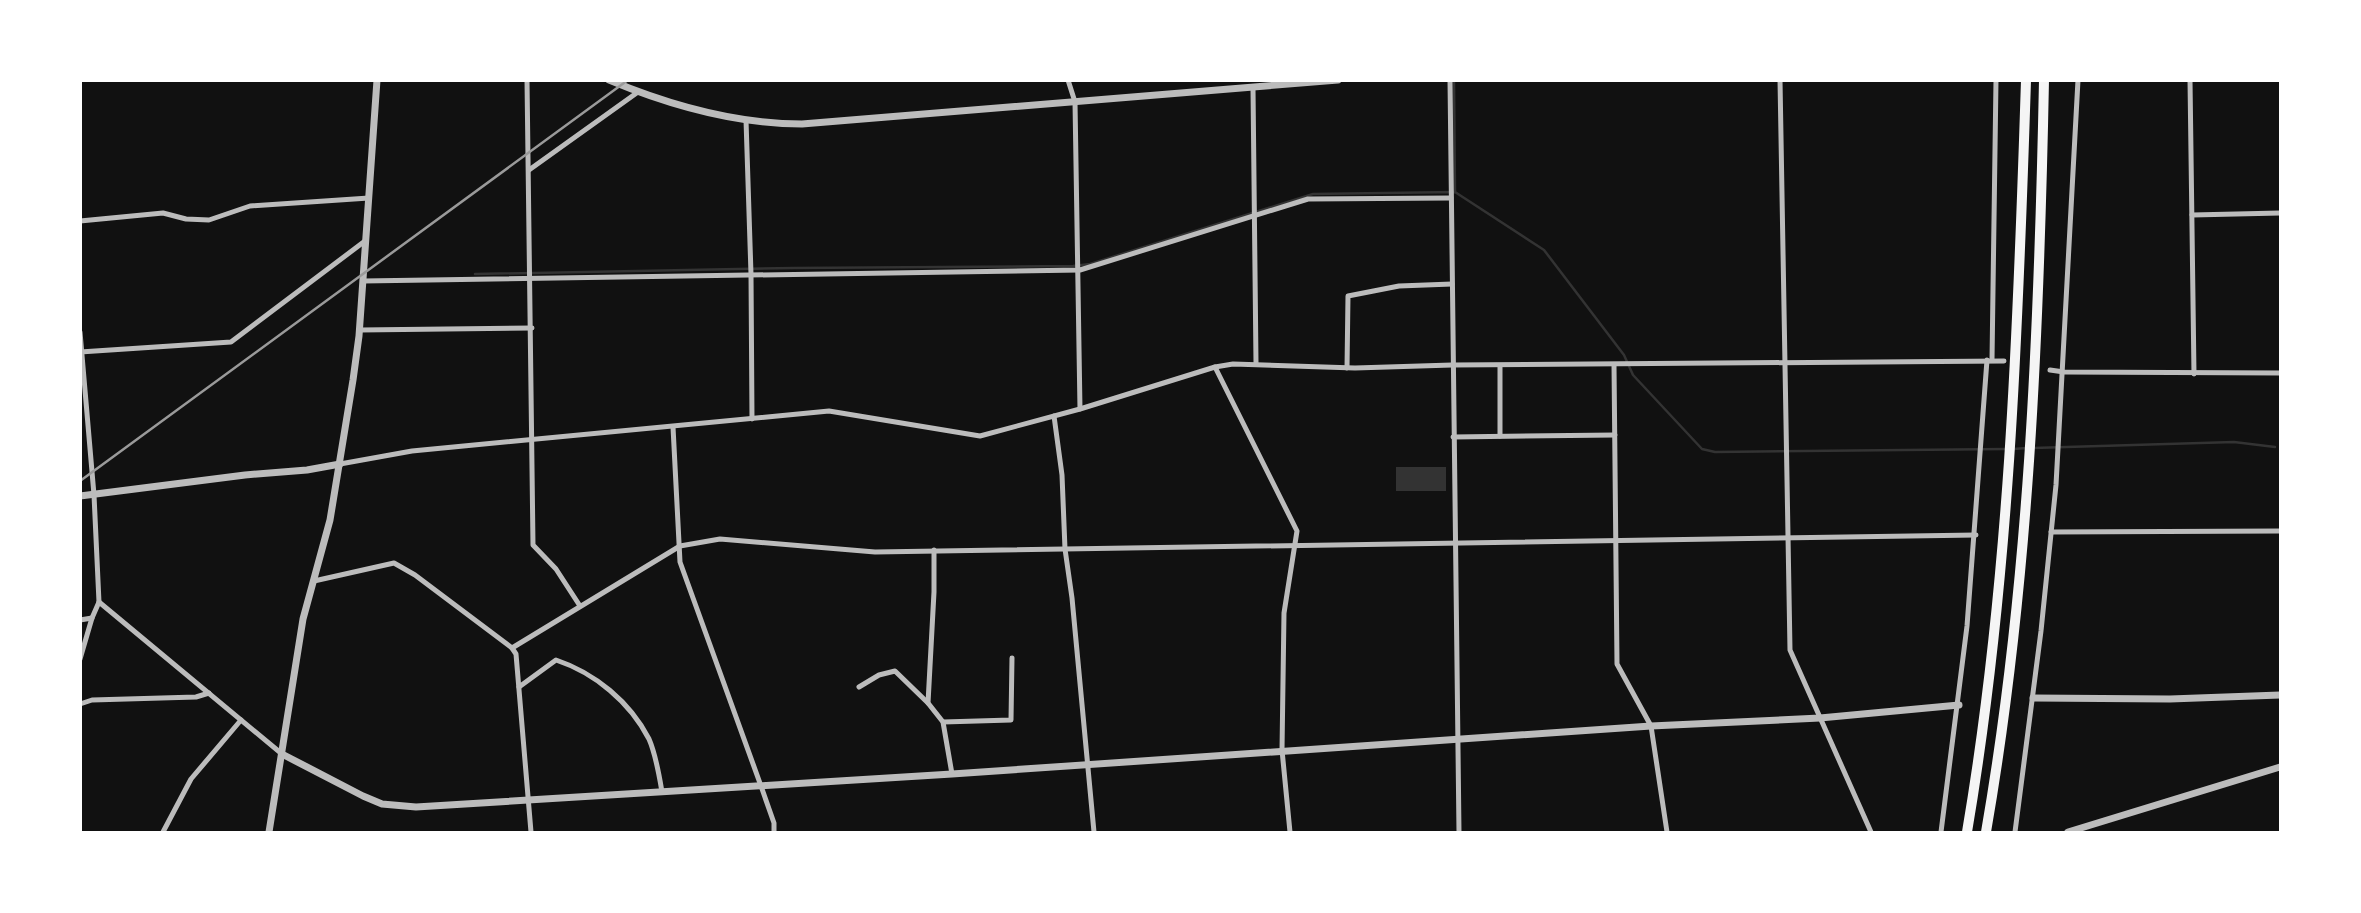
<svg xmlns="http://www.w3.org/2000/svg" width="2361" height="913" font-family="'Archivo Narrow',sans-serif">
  <style>
    .water { fill: #333 }
    .lines { fill: none; stroke-linecap: round; stroke-linejoin: round }
    .stream { stroke: #333; stroke-width: 2.5 }
    .minor { stroke: #bcbcbc; stroke-width: 5 }
    .tertiary { stroke: #bcbcbc; stroke-width: 7 }
    .motorway { stroke: #f5f5f5; stroke-width: 10 }
    .rail { stroke: #9a9a9a; stroke-width: 2.5 }
  </style>
  <rect width="100%" height="100%" fill="#111"/>
  <!-- water -->
  <rect class="water" x="1396" y="467" width="50" height="24"/>
  <g class="lines">
    <!-- stream -->
    <g class="stream">
      <polyline points="1454,80 1455,192"/>
      <polyline points="475,274 794,268 1073,266 1090,264 1313,194 1455,192 1544,250 1624,355 1633,375 1702,449 1715,452 2006,449"/>
      <polyline points="2033,448 2234,442 2275,447"/>
      <polyline points="2013,449 2027,448"/>
    </g>
    <!-- minor -->
    <g class="minor">
      <polyline points="527,80 533,545 556,569 580,606"/>
      <polyline points="1068,80 1075,102 1080,409"/>
      <polyline points="1450,80 1459,832"/>
      <polyline points="1780,80 1790,650 1871,832"/>
      <polyline points="2190,80 2194,374"/>
      <polyline points="1253,88 1256,363"/>
      <polyline points="746,120 751,274 752,419"/>
      <polyline points="529,170 638,92"/>
      <polyline points="2192,215 2280,213"/>
      <polyline points="80,221 163,213 186,219 209,220 250,206 369,198"/>
      <polyline points="363,281 1080,270 1308,199 1451,198"/>
      <polyline points="360,330 532,328"/>
      <polyline points="80,332 94,495 99,602 92,618 80,659"/>
      <polyline points="80,352 231,342 365,241"/>
      <polyline points="1992,360 1996,80"/>
      <polyline points="1614,365 1617,664 1651,726 1667,832"/>
      <polyline points="1500,366 1500,436"/>
      <polyline points="1215,367 1297,531 1284,613 1282,750 1290,832"/>
      <polyline points="1347,368 1348,296 1399,286 1452,284"/>
      <polyline points="2050,370 2064,372 2280,373"/>
      <polyline points="1054,416 1062,475 1065,549 1072,598 1094,832"/>
      <polyline points="673,427 680,562 761,786 774,823 774,832"/>
      <polyline points="1453,437 1615,435"/>
      <polyline points="340,464 412,451 829,411 980,436 1080,409 1215,367 1233,364 1355,368 1452,365 2004,361"/>
      <polyline points="2051,532 2280,531"/>
      <polyline points="934,550 934,592 928,703 943,722 952,774"/>
      <polyline points="314,581 394,563 415,575 512,648 516,654 531,832"/>
      <polyline points="99,602 282,754"/>
      <polyline points="80,620 92,618"/>
      <polyline points="512,648 680,546 720,539 875,552 1976,535"/>
      <path d="M519 687 556 660C595 673 630 702 649 739 656 755 659 774 662 792"/>
      <polyline points="859,687 879,675 895,671 928,703"/>
      <polyline points="80,704 92,700 196,697 209,693"/>
      <polyline points="943,722 1011,720 1012,658"/>
      <polyline points="163,832 191,779 241,720"/>
      <polyline points="1941,832 1967,626 1987,360"/>
      <polyline points="2015,832 2041,631 2056,485 2078,80"/>
    </g>
    <!-- tertiary -->
    <g class="tertiary">
      <path d="M609 80C669 105 737 124 802 124L1338 80"/>
      <polyline points="80,496 245,475 307,470 340,464"/>
      <polyline points="2033,698 2170,699 2280,695"/>
      <polyline points="282,754 363,796 382,804 416,807 952,774 1651,726 1820,718 1959,705"/>
      <polyline points="269,832 303,619 330,520 353,380 359,336 377,80"/>
      <polyline points="2068,832 2280,767"/>
    </g>
    <!-- motorway -->
    <g class="motorway">
      <path d="M1967 832C2009 584 2018 332 2026 80"/>
      <path d="M1986 832C2029 584 2039 332 2044 80"/>
    </g>
    <!-- rail -->
    <polyline class="rail" points="80,481 628,80"/>
  </g>
  <!-- border -->
  <rect width="2361" height="913" fill="none" stroke="#ffffff" stroke-width="164"/>
</svg>
